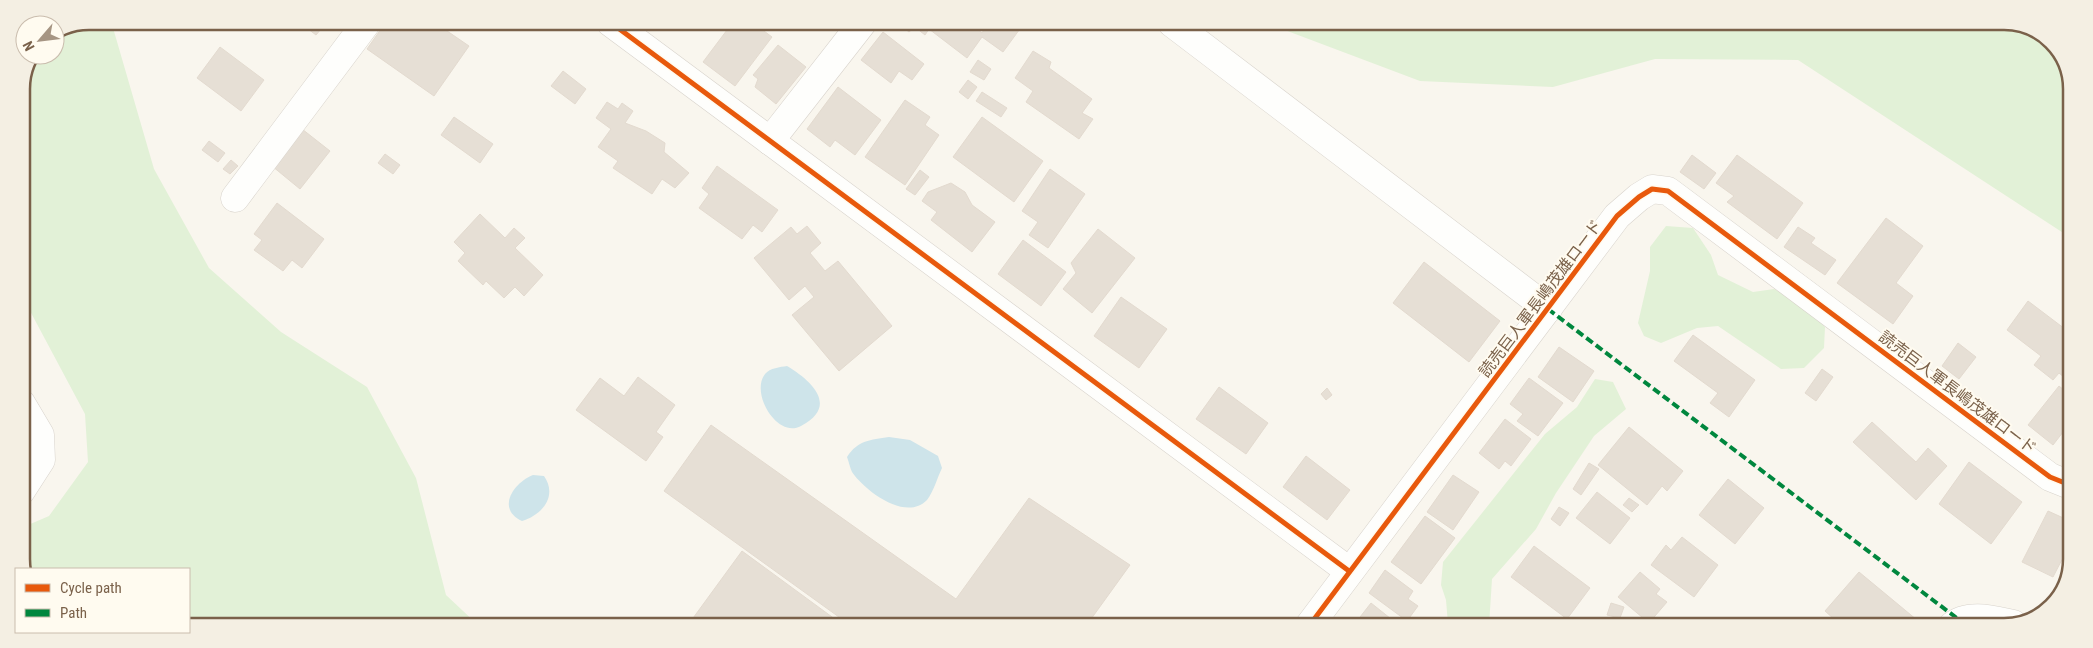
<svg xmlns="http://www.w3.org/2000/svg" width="2093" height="648" font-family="'Roboto Condensed','Noto Sans JP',sans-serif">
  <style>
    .green { fill: #e2f1d7 }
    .water { fill: #cee4ea }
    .building { fill: #e6dfd5; stroke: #e3dacf }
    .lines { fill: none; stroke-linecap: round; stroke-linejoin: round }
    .street-casing { stroke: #d8d3cc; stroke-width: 29 }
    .street { stroke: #fefefc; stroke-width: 28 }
    .quiet { stroke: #00873e; stroke-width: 4; stroke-dasharray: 8 4; stroke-linecap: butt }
    .cycleway-casing { stroke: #fffbf0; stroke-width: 8 }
    .cycleway { stroke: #e8590c; stroke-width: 5 }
    .labels { text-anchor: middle; stroke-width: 4; stroke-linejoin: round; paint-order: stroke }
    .street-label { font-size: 16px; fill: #7a614a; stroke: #fffbf0 }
    .rim { fill: none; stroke: #7a614a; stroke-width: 2.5 }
  </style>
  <rect width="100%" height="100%" fill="#f9f6ee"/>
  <!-- green -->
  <g class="green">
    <polygon points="89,21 111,21 154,169 209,268 281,332 367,387 416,478 446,595 478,625 189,625 189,569 23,569 21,564 21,528 49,516 88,462 85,414 29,309 21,303 21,89 35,55 55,55 55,35"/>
    <polygon points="1277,23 2022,24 2055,44 2072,84 2071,238 1798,60 1655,59 1553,87 1420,81 1282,29"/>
    <polygon points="1666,226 1693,228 1711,255 1718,275 1753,292 1774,289 1800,302 1825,327 1824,348 1804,368 1781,369 1718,326 1697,328 1661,343 1644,336 1638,323 1650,271 1650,247"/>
    <polygon points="1595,379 1613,382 1626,409 1594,436 1556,493 1536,529 1492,579 1489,626 1446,626 1448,624 1446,600 1441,585 1443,562 1545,434 1577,407"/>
  </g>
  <!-- water -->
  <g class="water">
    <path d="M787 366C812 381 839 406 801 426 777 439 750 393 765 374 770 368 780 367 787 366Z"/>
    <path d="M889 437 910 440 938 456 942 468C937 478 934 491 927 500 906 522 865 491 852 472 850 468 849 462 847 457 858 440 870 440 889 437Z"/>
    <path d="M533 475 544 476C558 496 542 515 522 521 496 509 513 483 533 475Z"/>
  </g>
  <!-- building -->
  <g class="building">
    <polygon points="299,22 327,22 316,35"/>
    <polygon points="386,22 434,22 469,46 434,96 367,49"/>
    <polygon points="733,22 752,22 772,37 735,86 703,62"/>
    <polygon points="896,22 968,22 982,33 989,22 1025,22 1003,52 982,37 967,58 929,29 925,35 915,27 909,32"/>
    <polygon points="883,32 924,64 912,80 899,71 891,83 861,60"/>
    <polygon points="778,45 806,67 776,104 755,87 758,79 753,75"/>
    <polygon points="220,47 264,80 241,111 197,78"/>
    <polygon points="1033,51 1051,62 1049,68 1092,99 1082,113 1093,119 1079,139 1026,102 1033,91 1015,78"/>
    <polygon points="978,60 991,69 984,80 970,72"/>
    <polygon points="563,71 586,89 575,104 551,86"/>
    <polygon points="968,80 977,87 968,99 959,92"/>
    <polygon points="838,87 881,120 855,155 835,140 830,147 807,129"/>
    <polygon points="982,92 1007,108 1001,117 976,101"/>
    <polygon points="905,100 930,117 925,125 939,135 905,185 865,157"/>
    <polygon points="607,102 618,109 622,103 633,111 625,123 646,131 665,143 664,152 689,173 675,188 662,179 652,194 613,168 618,161 598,147 611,129 596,118"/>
    <polygon points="454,117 493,144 480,163 441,135"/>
    <polygon points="982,117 1043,161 1014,202 953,157"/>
    <polygon points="302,129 330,151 300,189 272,166"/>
    <polygon points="209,141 225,153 218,162 202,150"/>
    <polygon points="385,154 400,165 393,174 378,163"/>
    <polygon points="1692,155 1716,173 1704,189 1680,172"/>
    <polygon points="1737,155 1803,203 1777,239 1727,202 1734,196 1716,183"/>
    <polygon points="231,160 238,166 230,174 223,169"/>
    <polygon points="717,166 778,210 762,232 753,225 742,239 699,208 709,194 702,188"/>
    <polygon points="1050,169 1085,194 1048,248 1029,235 1038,222 1022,211"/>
    <polygon points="920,170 929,177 915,195 906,189"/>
    <polygon points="951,183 965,192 972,205 995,222 972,252 931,220 937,212 922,201 928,192"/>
    <polygon points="277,203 324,239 302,268 292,260 283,271 254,250 262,240 254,234"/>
    <polygon points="480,214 505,238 514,228 525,238 515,248 543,275 524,296 515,287 504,298 486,281 483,285 458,261 465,253 454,242"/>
    <polygon points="1886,218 1923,246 1896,283 1913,296 1893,324 1837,283"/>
    <polygon points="807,226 821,243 810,253 825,271 838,261 892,326 839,371 792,315 814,297 805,286 789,300 754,258 791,227 797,234"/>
    <polygon points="1798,227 1815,238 1811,243 1836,260 1825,275 1784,247"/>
    <polygon points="1098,229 1135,258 1092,313 1063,289 1076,273 1071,263"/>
    <polygon points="1023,240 1066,272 1041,306 998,274"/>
    <polygon points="1424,262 1500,321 1469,362 1393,303"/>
    <polygon points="1121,297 1167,329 1139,368 1094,336"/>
    <polygon points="2028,301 2069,332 2070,330 2070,382 2059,373 2053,380 2034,365 2041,356 2007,330"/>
    <polygon points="1693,335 1755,380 1729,417 1710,403 1718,393 1674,361"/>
    <polygon points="1958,343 1976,357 1959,379 1942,366"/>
    <polygon points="1559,347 1594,371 1573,402 1538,377"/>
    <polygon points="1822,369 1833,377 1816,401 1805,393"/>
    <polygon points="638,377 675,405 656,432 663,437 646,461 576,410 600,378 624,396"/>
    <polygon points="1529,378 1563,403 1538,436 1517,421 1523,414 1510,404"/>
    <polygon points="2059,386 2070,395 2070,423 2053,445 2028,425"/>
    <polygon points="1219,387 1268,423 1246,454 1196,419"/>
    <polygon points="1327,388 1332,395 1326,400 1321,394"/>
    <polygon points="1505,419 1531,439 1511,466 1505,461 1499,469 1479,453"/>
    <polygon points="1872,422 1916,462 1928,448 1947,466 1916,500 1853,442"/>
    <polygon points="711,425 956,599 1029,498 1130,565 1086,626 850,625 664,491"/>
    <polygon points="1629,427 1683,471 1667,491 1662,486 1647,505 1598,465"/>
    <polygon points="1306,456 1350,490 1327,520 1283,487"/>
    <polygon points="1969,462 2022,502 1991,544 1939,504"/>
    <polygon points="1589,463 1599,469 1581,495 1573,489"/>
    <polygon points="1453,475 1479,492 1453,530 1427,512"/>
    <polygon points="1728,479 1764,508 1735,544 1699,515"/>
    <polygon points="1597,492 1630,518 1610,544 1576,518"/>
    <polygon points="1629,498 1639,505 1632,512 1623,505"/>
    <polygon points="1559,507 1569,513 1560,526 1551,519"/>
    <polygon points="2048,511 2070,521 2070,544 2053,577 2022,562"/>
    <polygon points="1425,516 1455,538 1421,584 1391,562"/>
    <polygon points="1682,537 1718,565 1694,597 1651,565 1666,545 1671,550"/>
    <polygon points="1534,546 1590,588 1567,619 1511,577"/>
    <polygon points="742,551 843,625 688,625"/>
    <polygon points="1385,570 1413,591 1408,599 1418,606 1407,621 1369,593"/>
    <polygon points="1640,572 1660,589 1656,594 1667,602 1649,623 1618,597"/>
    <polygon points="1859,572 1917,620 1912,627 1843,627 1825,611"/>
    <polygon points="1371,603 1400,626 1353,626"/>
    <polygon points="1611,603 1624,607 1620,618 1607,615"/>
  </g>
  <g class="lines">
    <!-- street casing -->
    <g class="street-casing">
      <g id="street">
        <polyline points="610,22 1349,571"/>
        <polyline points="1172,23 1548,309"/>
        <polyline points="770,141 863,22"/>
        <polyline points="235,198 367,22"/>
        <polyline points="21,403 40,435 41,460 21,491"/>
        <polyline points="1309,626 1617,216 1639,197 1652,189 1668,191 2050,477 2070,485"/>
        <path d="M1951 627C1968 612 1994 620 2013 624"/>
      </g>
    </g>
    <!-- street -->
    <use href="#street" class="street"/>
    <!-- quiet -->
    <polyline class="quiet" points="1548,309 1962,622"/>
    <!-- cycleway casing -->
    <g class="cycleway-casing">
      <g id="cycleway">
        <polyline points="610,22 1349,571"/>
        <polyline points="1309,626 1617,216 1639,197 1652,189 1668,191 2050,477 2070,485"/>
      </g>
    </g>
    <!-- cycleway -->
    <use href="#cycleway" class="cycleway"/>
  </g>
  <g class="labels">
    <!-- street labels -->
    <g class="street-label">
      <text transform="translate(1540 298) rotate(-53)" y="6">読売巨人軍長嶋茂雄ロード</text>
      <text transform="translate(1958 392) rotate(37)" y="6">読売巨人軍長嶋茂雄ロード</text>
    </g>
  </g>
  <!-- crop -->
  <path d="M0 0H2093V648H0ZM89 30H2004A59 59 0 0 1 2063 89V559A59 59 0 0 1 2004 618H89A59 59 0 0 1 30 559V89A59 59 0 0 1 89 30Z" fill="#f4efe3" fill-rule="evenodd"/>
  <path class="rim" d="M89 30H2004A59 59 0 0 1 2063 89V559A59 59 0 0 1 2004 618H89A59 59 0 0 1 30 559V89A59 59 0 0 1 89 30Z"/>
  <!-- legend -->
  <rect x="15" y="568" width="175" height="65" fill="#fffbf0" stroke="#cabdae"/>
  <rect x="25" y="584" width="25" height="8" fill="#e8590c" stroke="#cabdae"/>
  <text x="60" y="593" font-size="15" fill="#7a614a">Cycle path</text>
  <rect x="25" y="609" width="25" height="8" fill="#00873e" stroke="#cabdae"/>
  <text x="60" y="618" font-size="15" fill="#7a614a">Path</text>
  <!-- north arrow -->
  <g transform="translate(40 40) rotate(242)"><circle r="24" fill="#fffbf0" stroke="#cabdae"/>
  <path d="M0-4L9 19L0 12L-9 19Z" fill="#a69583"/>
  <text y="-8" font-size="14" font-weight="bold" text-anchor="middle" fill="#7a614a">N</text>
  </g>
</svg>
